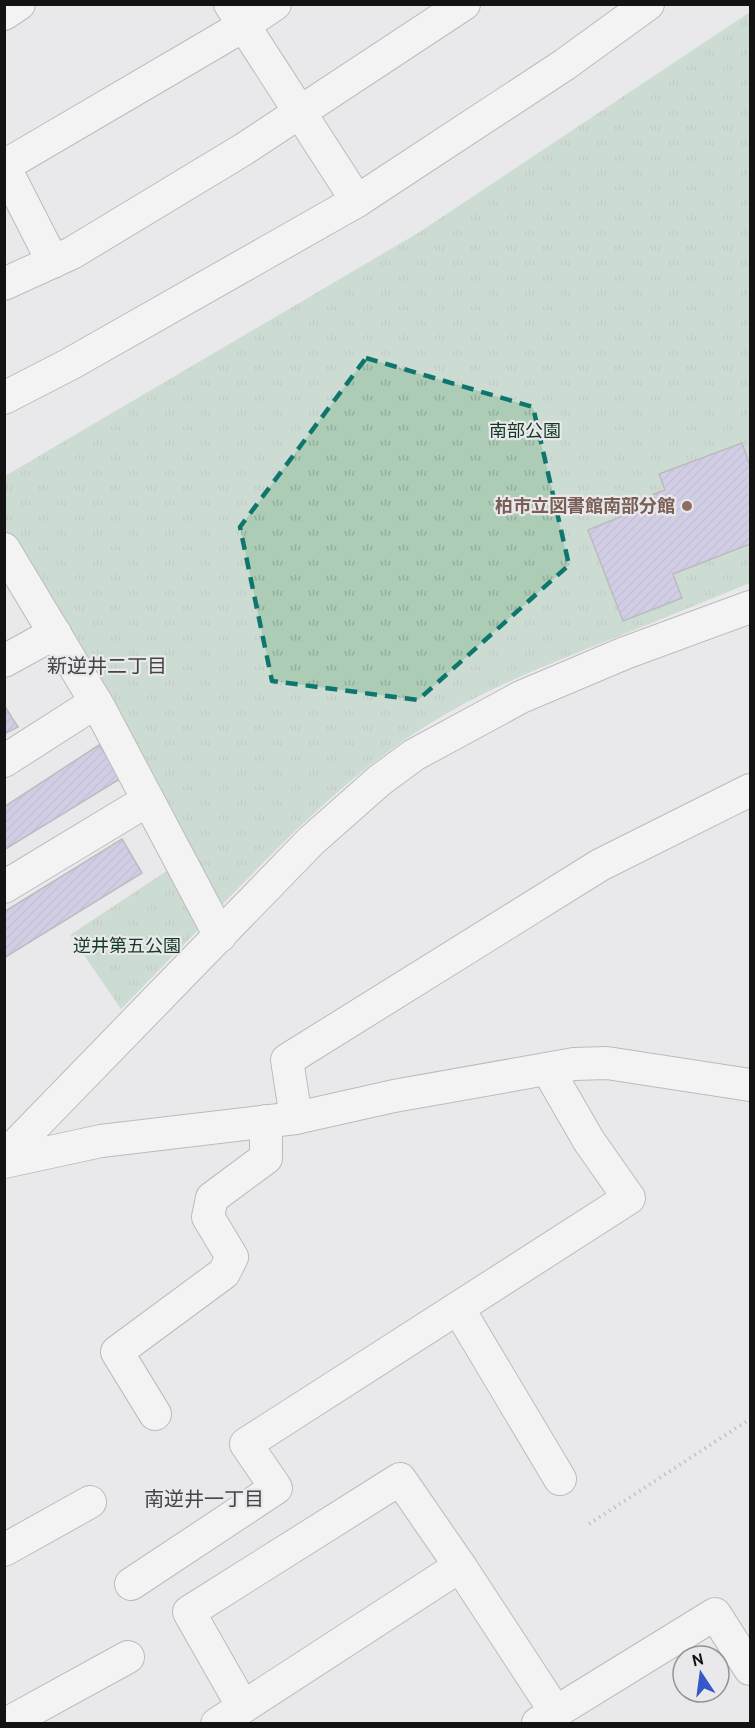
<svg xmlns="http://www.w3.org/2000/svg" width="755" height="1728" font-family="Cabin,'Noto Sans JP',sans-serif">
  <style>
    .park { fill: url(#park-tufts) }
    .building { fill: url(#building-hatch); stroke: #858486; stroke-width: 1.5 }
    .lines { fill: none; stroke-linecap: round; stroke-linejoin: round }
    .minor-casing { stroke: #838485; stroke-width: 34 }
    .path { stroke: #969697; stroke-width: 4; stroke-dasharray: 1.5 4.5; stroke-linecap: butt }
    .minor { stroke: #fff; stroke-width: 32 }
    .marked { fill: none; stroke: #0f766e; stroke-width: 4.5; stroke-dasharray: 12 8; stroke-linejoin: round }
    .education-dot { fill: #8d6e63; stroke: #e9e9eb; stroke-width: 2 }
    .labels { text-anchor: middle; stroke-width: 4.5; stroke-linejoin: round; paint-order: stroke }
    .park-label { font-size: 18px; fill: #133a24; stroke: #e9e9eb }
    .education-label { font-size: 18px; font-weight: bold; fill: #785e54; stroke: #e9e9eb; text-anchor: end }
    .neighbourhood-label { font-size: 20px; fill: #454547; stroke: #e9e9eb }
  </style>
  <defs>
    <pattern id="park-tufts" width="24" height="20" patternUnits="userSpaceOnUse" patternTransform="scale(1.5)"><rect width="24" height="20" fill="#acccb6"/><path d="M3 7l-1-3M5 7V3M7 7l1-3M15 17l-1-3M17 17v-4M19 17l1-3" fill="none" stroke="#93ae9c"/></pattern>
    <pattern id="building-hatch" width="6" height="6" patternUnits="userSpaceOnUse" patternTransform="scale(1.5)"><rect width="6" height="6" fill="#b4acde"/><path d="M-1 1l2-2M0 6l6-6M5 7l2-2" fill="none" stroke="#9a93be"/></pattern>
  </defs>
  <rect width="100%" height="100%" fill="#e9e9eb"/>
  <!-- park -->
  <g class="park">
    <path d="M750 12V583C703 602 655 622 607 641 533 670 461 699 396 746 330 793 275 850 219 908L5 536V476L418 233Z"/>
    <polygon points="174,866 198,911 197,931 121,1009 70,935"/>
  </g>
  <!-- building -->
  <g class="building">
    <polygon points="742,443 750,466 750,544 673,574 682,598 623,621 588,530 625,515 622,506 665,490 659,474"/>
    <polygon points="4,705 18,727 4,734"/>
    <polygon points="99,745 123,777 4,850 4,807"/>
    <polygon points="122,839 142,873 4,958 4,912"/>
  </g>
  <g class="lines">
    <!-- minor casing -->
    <g class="minor-casing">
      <g id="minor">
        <polyline points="230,4 357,201"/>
        <polyline points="4,14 19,4"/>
        <polyline points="53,262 4,166 243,26 275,4"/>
        <polyline points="4,284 72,253 244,149 464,4"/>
        <polyline points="4,398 70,364 357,201 564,65 648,4"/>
        <polyline points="4,549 100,709 220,936"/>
        <polyline points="4,661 55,633"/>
        <polyline points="4,761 96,702"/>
        <polyline points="4,887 148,800"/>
        <polyline points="296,1118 287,1060 600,865 750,790"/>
        <polyline points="4,1157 311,841 380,780 414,755 521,697 625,653 750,607"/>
        <polyline points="4,1162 101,1141 296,1118 394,1096 574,1064 607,1063 750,1085"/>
        <polyline points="458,1308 560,1479"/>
        <polyline points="155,1414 117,1352 224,1273 232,1257 208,1217 212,1198 266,1158 266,1121"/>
        <polyline points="4,1550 90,1502"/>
        <polyline points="131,1584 276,1488 246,1444 629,1198 589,1141 548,1070"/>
        <polyline points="243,1707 189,1612 400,1479 460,1566"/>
        <polyline points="538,1723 715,1614 750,1669"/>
        <polyline points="6,1724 128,1657"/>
        <polyline points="217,1724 460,1566 555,1711"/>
      </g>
    </g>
    <!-- path -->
    <polyline class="path" points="589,1524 750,1419"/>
    <!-- minor -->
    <use href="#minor" class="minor"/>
  </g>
  <!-- marked area -->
  <path d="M0 0H755V1728H0ZM366 358 533 407 569 565 418 700 272 681 240 527Z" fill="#e9e9eb" fill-opacity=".55" fill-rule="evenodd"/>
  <path class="marked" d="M366 358 533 407 569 565 418 700 272 681 240 527Z"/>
  <!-- markers -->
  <circle class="education-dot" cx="687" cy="506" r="6"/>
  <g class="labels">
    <!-- park labels -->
    <g class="park-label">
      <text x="525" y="437">南部公園</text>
      <text x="127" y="952">逆井第五公園</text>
    </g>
    <!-- education labels -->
    <g class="education-label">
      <text x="675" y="512">柏市立図書館南部分館</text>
    </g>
    <!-- neighbourhood labels -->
    <g class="neighbourhood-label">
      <text x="107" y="673">新逆井二丁目</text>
      <text x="204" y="1506">南逆井一丁目</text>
    </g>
  </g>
  <!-- border -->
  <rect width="755" height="1728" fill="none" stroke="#131313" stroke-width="12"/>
  <!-- north arrow -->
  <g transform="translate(701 1674) rotate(347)"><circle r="28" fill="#e9e9eb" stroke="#939395" stroke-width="1.5"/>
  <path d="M0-4.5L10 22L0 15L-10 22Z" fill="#3758c9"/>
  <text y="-9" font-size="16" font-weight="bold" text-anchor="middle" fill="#131313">N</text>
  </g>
</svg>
